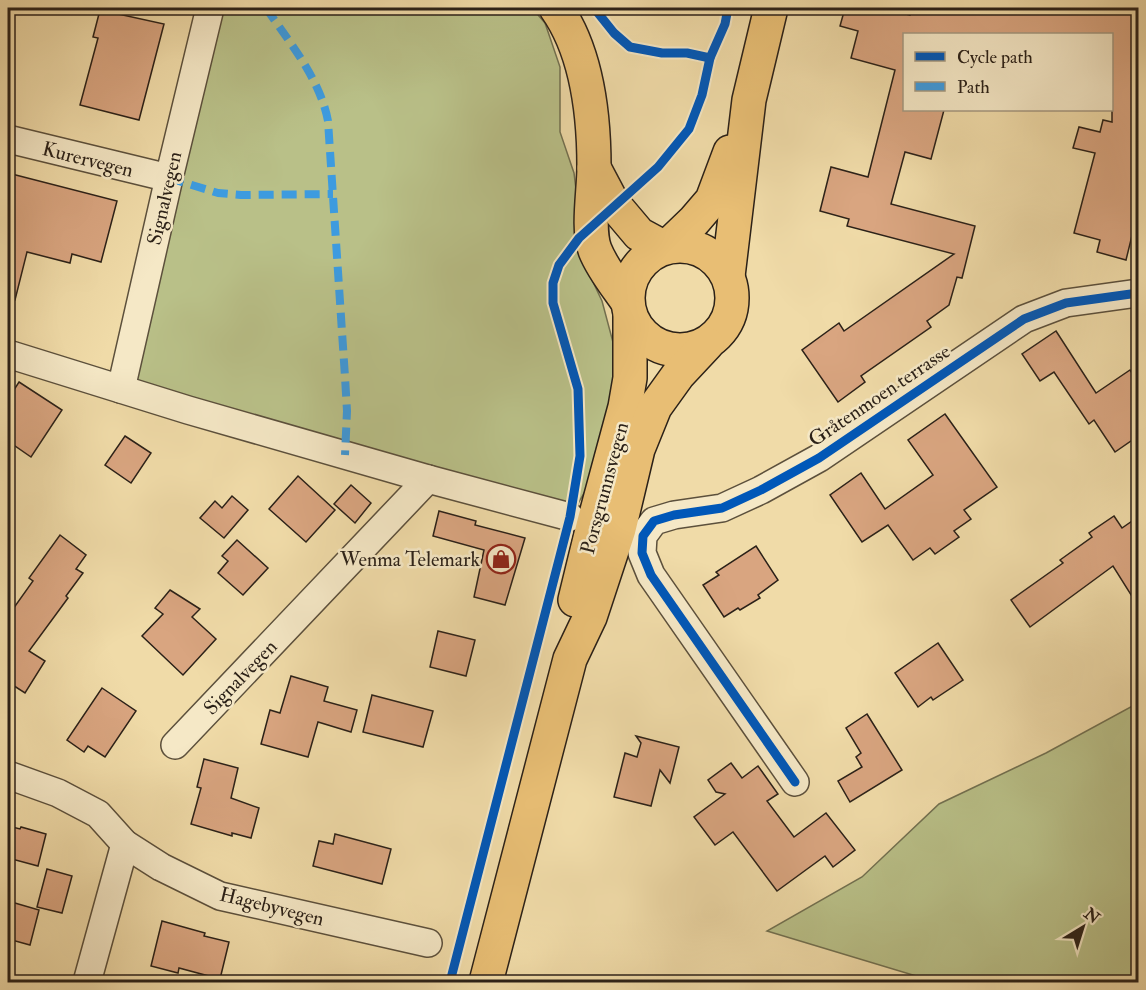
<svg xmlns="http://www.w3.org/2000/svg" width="1146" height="990" font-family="'IM FELL Double Pica',serif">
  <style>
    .green { fill: #b9c088; stroke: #727050; stroke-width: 1.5 }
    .building { fill: #d9a580; stroke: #2b2118; stroke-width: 1.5 }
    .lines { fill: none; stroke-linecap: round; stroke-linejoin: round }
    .street-casing { stroke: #5c503c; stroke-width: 30 }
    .primary-casing { stroke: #2b2118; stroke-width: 36 }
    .highway-casing { stroke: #2b2118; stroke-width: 36 }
    .street { stroke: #f5e8c6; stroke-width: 27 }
    .primary { stroke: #e8be74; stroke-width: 33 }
    .highway { stroke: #e8be74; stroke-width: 33 }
    .quiet { stroke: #3d9bdf; stroke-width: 8; stroke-dasharray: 15 8; stroke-linecap: butt }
    .cycleway-casing { stroke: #f5e8c6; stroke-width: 13 }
    .cycleway { stroke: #0057b8; stroke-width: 9 }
    .labels { text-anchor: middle; stroke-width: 5; stroke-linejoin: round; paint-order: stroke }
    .street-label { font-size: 20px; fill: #2b2118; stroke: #f5e8c6 }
    .poi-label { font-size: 20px; fill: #2b2118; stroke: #f5e8c6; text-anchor: end }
  </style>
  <rect width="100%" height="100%" fill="#f0dba8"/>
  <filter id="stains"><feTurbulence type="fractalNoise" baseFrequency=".00333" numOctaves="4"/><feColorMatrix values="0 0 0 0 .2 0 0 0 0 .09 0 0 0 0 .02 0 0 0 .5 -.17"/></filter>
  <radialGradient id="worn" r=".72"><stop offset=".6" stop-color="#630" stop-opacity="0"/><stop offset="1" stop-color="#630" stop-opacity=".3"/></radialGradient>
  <!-- green -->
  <g class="green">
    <polygon points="222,8 532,8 545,23 560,67 560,132 574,173 585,265 602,301 618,361 596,473 570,517 121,389"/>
    <polygon points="1138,703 1138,982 936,982 767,931 862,877 939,804 1046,753"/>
  </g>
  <!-- building -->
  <g class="building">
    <polygon points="845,8 882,8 910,15 912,8 1121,8 1120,12 1138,14 1138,211 1126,260 1097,252 1100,240 1074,233 1095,153 1073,148 1079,127 1100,132 1103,120 1112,122 1112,34 904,34 904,110 944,110 931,159 905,152 891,204 975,226 962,278 957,277 949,305 927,321 931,327 861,376 865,382 838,402 802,350 839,323 844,331 954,254 847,226 849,219 820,211 831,167 868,177 895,70 851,58 858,31 840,26"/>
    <polygon points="100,10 164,24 139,120 80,105 98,38 93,37"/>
    <polygon points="8,173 117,201 101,262 72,254 70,263 27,252 15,300 8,299"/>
    <polygon points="1056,331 1096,393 1130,370 1138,382 1138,436 1115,452 1094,420 1089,424 1054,372 1040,381 1022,354"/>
    <polygon points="19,382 62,410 31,457 8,441 8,399"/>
    <polygon points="945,414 997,487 964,510 971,519 954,531 959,537 935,554 930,548 913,560 888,525 862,542 830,495 861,473 885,509 933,475 908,440"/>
    <polygon points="125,436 151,453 131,483 105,465"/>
    <polygon points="298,476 335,510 306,542 269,509"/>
    <polygon points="351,485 371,503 355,523 334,504"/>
    <polygon points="232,496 248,510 224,538 200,518 215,501 222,508"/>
    <polygon points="439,511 476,521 475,525 525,538 505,605 474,597 484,550 433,536"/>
    <polygon points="1114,516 1122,528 1138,517 1138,606 1113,566 1030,627 1011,600 1063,563 1060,560 1092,537 1089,533"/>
    <polygon points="60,535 86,555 76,569 83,573 66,596 68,598 29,651 45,661 25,693 8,682 8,616 33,581 29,578"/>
    <polygon points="237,540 268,568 243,595 218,573 228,561 222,556"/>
    <polygon points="756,546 778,580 758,595 760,598 740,610 738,608 724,617 703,585 719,575 716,572"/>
    <polygon points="170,590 200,609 192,617 216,639 183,675 142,636 163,614 155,608"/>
    <polygon points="438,631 475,640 466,676 430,667"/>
    <polygon points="938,643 963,680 933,700 931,697 918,707 895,673"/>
    <polygon points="291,676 328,687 324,701 357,710 351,732 318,722 308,757 261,744 270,710 280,713"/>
    <polygon points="102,688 136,711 105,757 88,746 84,752 67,740"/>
    <polygon points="372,695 433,711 423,747 363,732"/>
    <polygon points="867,714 902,770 850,802 838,781 862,767 856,757 861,753 846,728"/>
    <polygon points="636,736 679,747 670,783 660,770 651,806 614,797 625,753 637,757 641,743"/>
    <polygon points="204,759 238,768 231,798 259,808 251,838 232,833 232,836 191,824 201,788 197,787"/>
    <polygon points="731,763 742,778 758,766 778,794 767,801 794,837 826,813 855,850 833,867 825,856 777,891 733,832 715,845 694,817 725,794 716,792 708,780"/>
    <polygon points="8,826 20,829 21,827 46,834 38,866 8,858"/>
    <polygon points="335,834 391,849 382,884 313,866 319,841 333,844"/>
    <polygon points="47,869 72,876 62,913 37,907"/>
    <polygon points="8,901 39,910 30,945 8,939"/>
    <polygon points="162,921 205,933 204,936 229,942 220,979 179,968 178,973 151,966"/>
  </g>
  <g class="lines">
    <!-- street casing -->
    <g class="street-casing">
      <g id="street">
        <polyline points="8,139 169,178"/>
        <polyline points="8,354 188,410 428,479 570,517"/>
        <polyline points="121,389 169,178 210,8"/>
        <polyline points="175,745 428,479"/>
        <polyline points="8,775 58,793 98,814 125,844 161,867 220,896 428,943"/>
        <polyline points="795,782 651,575 642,553 643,536 654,521 674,515 722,508 761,490 819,458 1024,319 1066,303 1138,293"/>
        <polyline points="87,982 125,844"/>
      </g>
    </g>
    <!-- primary casing -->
    <g class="primary-casing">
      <g id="primary">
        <polyline points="667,247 694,221 712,200 730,152"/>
        <polyline points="728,276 749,100 771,8"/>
      </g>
    </g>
    <!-- highway casing -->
    <g class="highway-casing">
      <g id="highway">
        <path d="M556 8C587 52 594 114 594 167 594 190 587 230 595 250 602 268 616 285 627 301"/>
        <polyline points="594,168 612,202 639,234 663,247"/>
        <circle cx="680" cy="298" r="52"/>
        <polyline points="575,600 594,522 625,407 630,378 630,316"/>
        <polyline points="486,982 570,659 590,617 619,529 638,449 655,407 678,375 707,344"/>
      </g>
    </g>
    <!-- street -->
    <use href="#street" class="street"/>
    <!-- primary -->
    <use href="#primary" class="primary"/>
    <!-- highway -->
    <use href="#highway" class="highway"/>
    <!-- quiet -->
    <g class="quiet">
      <path d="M266 8C290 43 320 79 328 121L345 377 347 411 345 455"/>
      <polyline points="169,178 218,193 241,195 333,194"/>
    </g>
    <!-- cycleway casing -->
    <g class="cycleway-casing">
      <g id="cycleway">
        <polyline points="594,8 614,33 630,47 662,53 687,53 710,58"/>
        <polyline points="795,782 651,575 642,553 643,536 654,521 674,515 722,508 761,490 819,458 1024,319 1066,303 1138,293"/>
        <polyline points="450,982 570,517 580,456 578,389 553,303 553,283 559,265 579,238 658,167 689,129 702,95 710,58 725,24 728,8"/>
      </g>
    </g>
    <!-- cycleway -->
    <use href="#cycleway" class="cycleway"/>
  </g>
  <!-- icons -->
  <defs>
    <g id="shop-ring" transform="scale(1.5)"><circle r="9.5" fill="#f5e8c6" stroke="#8f2418" stroke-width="1.5"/><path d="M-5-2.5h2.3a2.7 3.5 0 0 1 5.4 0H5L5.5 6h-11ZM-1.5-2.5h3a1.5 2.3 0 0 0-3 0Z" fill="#8f2418"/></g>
  </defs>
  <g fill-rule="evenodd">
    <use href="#shop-ring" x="501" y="559"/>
  </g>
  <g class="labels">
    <!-- street labels -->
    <g class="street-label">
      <text transform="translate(88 159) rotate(14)" y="7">Kurervegen</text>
      <text transform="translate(164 198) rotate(-77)" y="7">Signalvegen</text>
      <text transform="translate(879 395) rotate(-34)" y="7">Gråtenmoen terrasse</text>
      <text transform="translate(604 488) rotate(-75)" y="7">Porsgrunnsvegen</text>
      <text transform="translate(240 677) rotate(-46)" y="7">Signalvegen</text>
      <text transform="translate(272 906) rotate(14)" y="7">Hagebyvegen</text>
    </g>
    <!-- poi labels -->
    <g class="poi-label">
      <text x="480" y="566">Wenma Telemark</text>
    </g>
  </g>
  <!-- margin -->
  <rect width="1146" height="990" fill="none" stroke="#f0dba8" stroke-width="30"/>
  <rect x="9" y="9" width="1128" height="972" fill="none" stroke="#2b2118" stroke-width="3"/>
  <rect x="15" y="15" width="1116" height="960" fill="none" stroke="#2b2118" stroke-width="1.5"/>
  <!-- legend -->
  <rect x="903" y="33" width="210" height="78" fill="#f5e8c6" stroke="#a49880" stroke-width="1.5"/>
  <rect x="915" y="52" width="30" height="9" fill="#0057b8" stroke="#a49880" stroke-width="1.5"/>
  <text x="957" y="63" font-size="18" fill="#2b2118">Cycle path</text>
  <rect x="915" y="82" width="30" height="9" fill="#3d9bdf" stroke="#a49880" stroke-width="1.5"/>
  <text x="957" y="93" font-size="18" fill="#2b2118">Path</text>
  <!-- north arrow -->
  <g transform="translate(1083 927) rotate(38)" stroke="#f5e8c6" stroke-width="4.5" paint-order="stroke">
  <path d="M0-4.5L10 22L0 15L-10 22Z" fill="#2b2118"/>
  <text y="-9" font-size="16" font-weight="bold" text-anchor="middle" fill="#2b2118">N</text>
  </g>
  <rect width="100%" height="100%" filter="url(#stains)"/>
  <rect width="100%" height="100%" fill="url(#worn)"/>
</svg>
